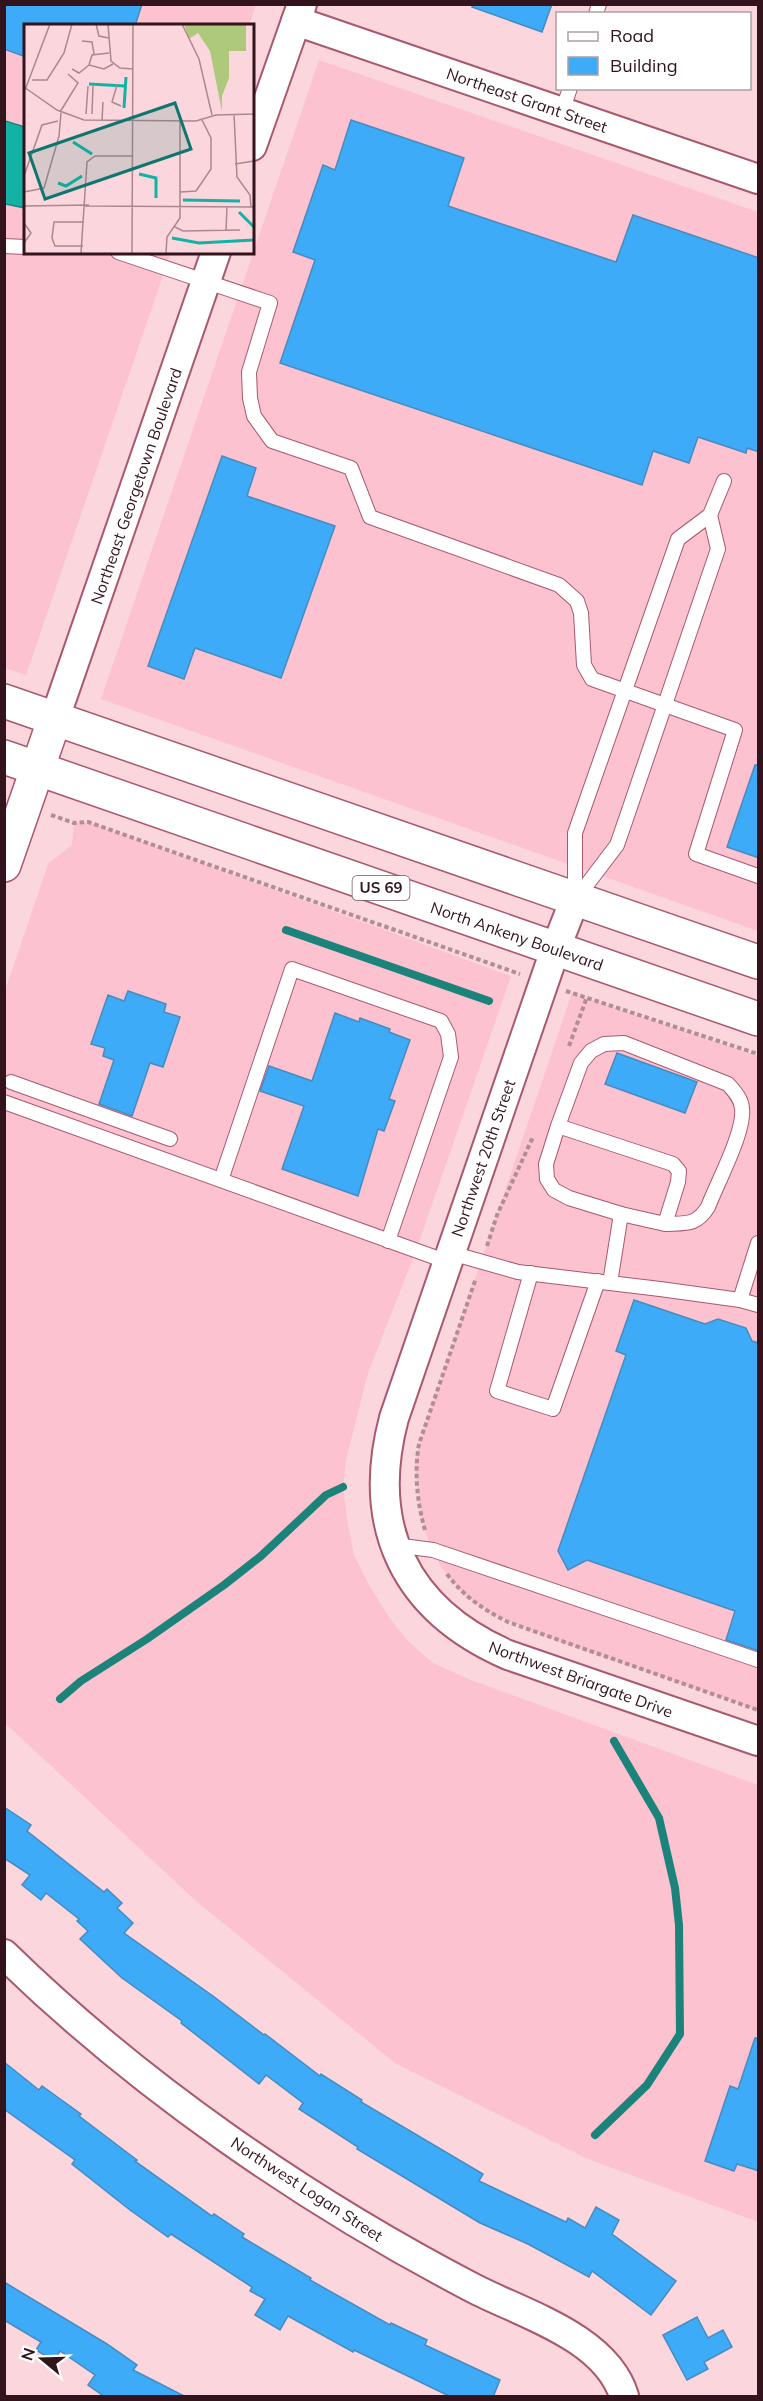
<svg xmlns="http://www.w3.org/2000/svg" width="763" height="2401" font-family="Mulish,sans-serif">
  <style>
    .built { fill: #fcc2cf }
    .water { fill: #12b3a4; stroke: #1c837b; stroke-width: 1.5 }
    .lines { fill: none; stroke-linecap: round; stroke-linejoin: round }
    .stream { stroke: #1c837b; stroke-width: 8 }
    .building { fill: #3dabf8; stroke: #478bbf; stroke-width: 1.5 }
    .service-casing { stroke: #a8596e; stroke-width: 16 }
    .minor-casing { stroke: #a8596e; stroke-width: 32 }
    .tertiary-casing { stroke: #a8596e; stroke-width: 36 }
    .primary-casing { stroke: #a8596e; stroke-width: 36 }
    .path { stroke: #b18e95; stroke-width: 4; stroke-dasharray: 4.5 3; stroke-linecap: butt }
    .service { stroke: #fff; stroke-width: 14 }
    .minor { stroke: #fff; stroke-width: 28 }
    .tertiary { stroke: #fff; stroke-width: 33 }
    .primary { stroke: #fff; stroke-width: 33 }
    .labels { text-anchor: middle; stroke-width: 5; stroke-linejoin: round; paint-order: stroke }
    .shield { fill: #fff; stroke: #705a60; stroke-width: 1.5 }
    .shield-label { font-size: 15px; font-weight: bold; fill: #33131c }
    .street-label { font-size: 16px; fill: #33131c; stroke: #fff }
    .inset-river { fill: none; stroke: #12b3a4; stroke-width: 3 }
    .inset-road { fill: none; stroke: #ab8890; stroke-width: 1.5 }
    .view { fill: #0f766e; fill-opacity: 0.15; stroke: #0f766e; stroke-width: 3 }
    .inset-edge { fill: none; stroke: #33131c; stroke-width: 3 }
  </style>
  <rect width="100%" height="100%" fill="#fbd6dd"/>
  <!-- built -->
  <g class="built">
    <polygon points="5,5 256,5 249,25 26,26 26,252 171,252 26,675 5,668"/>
    <polygon points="319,60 758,212 758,931 101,699"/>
    <polygon points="88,822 511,976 416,1251 368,1373 346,1460 343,1487 347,1519 354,1555 369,1585 389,1617 408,1641 433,1663 471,1680 758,1785 758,2222 588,2159 395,2063 196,1901 5,1723 5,991 48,864 72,845 74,823"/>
    <polygon points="572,993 758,1056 758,1710 543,1636 489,1612 464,1595 441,1567 427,1537 421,1517 415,1464 419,1444"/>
  </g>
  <!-- water -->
  <polygon class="water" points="5,121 25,127 25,208 5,204"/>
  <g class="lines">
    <!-- stream -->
    <g class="stream">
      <polyline points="286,930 489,1001"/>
      <polyline points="60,1699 81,1681 147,1639 224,1585 261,1556 326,1495 343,1487"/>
      <polyline points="595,2135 647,2085 680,2034 679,1925 675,1888 659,1818 614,1741"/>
    </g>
  </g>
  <!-- building -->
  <g class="building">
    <polygon points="4,4 142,4 135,26 26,26 26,57 4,49"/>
    <polygon points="473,4 552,4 542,32 472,7"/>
    <polygon points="351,120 464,158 448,206 616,262 633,215 759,258 759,452 747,448 746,453 698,437 689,463 653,451 642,485 280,363 315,260 293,252 323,165 335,170"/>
    <polygon points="222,456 256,468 247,496 335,526 281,678 195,648 184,679 148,666"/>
    <polygon points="755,765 759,765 759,858 727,847"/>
    <polygon points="128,991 166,1004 164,1012 180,1017 163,1067 150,1063 132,1116 99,1104 114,1060 103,1056 105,1048 91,1044 108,995 124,1001"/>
    <polygon points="335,1013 359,1022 360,1018 390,1029 389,1032 410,1040 389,1099 395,1101 384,1131 378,1129 358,1196 282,1169 304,1106 260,1091 269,1066 312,1081"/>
    <polygon points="617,1053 697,1082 685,1113 605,1084"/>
    <polygon points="634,1300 705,1324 718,1319 746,1328 752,1341 759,1343 759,1651 726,1640 735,1611 587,1560 568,1570 558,1551 626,1355 616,1351"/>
    <polygon points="4,1807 31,1825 27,1831 104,1892 107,1889 122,1903 117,1908 133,1923 124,1933 213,1996 264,2035 265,2034 320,2076 321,2074 362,2100 361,2102 483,2174 479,2181 566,2222 568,2218 585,2228 596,2207 619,2220 612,2234 676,2281 651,2315 592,2271 589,2277 528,2244 480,2223 357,2149 358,2147 299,2109 303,2103 266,2075 259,2084 181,2023 182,2021 122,1978 80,1939 88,1931 77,1921 79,1919 46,1893 41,1900 22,1885 30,1875 4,1858"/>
    <polygon points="755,2038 759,2038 759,2171 737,2164 734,2171 705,2161 730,2086 738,2089"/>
    <polygon points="4,2062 39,2090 42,2086 81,2114 79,2116 137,2160 135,2161 212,2216 214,2214 244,2234 242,2237 311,2278 310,2280 390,2325 391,2323 427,2340 425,2345 500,2380 493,2397 451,2397 354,2350 353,2352 288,2316 280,2330 255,2315 265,2299 250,2291 252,2287 171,2234 168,2237 130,2210 72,2164 75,2160 4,2109"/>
    <polygon points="4,2282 107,2344 137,2365 133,2370 186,2397 105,2397 88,2385 95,2375 60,2351 54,2361 36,2350 41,2342 4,2320"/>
    <polygon points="697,2317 708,2338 723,2330 732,2347 704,2362 708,2369 687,2380 663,2335"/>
  </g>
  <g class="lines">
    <!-- service casing -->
    <g class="service-casing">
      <g id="service">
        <polyline points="596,14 599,4"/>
        <polyline points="562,112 570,88"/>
        <polyline points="4,246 26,247"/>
        <polyline points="118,252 270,303 249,372 250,398 254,416 272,441 351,468 370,517 559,585 577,601 581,613 584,665 592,679 735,730 696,854 758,876"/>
        <polyline points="575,899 575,833 678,539 710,515 724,481"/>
        <polyline points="576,899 617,845 626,819 718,549 710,515"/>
        <polyline points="11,1082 170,1139"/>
        <polyline points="4,1102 448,1262"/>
        <path d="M558 1126 673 1164 679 1171 678 1182 665 1224 621 1214 569 1198 554 1190 547 1179 546 1164 558 1126 581 1063 591 1051 604 1044 624 1043 728 1084C734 1091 741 1098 742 1108 745 1132 717 1183 708 1207 696 1226 686 1223 665 1224"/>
        <polyline points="221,1180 292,969 441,1021 448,1034 451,1057 388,1241"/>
        <polyline points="451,1253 518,1272 660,1289 740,1300 758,1305"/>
        <polyline points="531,1273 497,1391 553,1409 598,1281"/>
        <polyline points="610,1283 621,1214"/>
        <polyline points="740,1300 758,1243"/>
        <polyline points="395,1545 433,1550 758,1660"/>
      </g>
    </g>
    <!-- minor casing -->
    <g class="minor-casing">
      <g id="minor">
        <polyline points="296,21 758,179"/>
        <polyline points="252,146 302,4"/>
        <polyline points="55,718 216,252"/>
        <path d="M575 899 555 950 394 1418C365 1527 405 1610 508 1655L758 1741"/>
        <path d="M4 1954C139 2086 306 2201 473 2288 523 2314 606 2337 624 2396"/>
      </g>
    </g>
    <!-- tertiary casing -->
    <g class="tertiary-casing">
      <polyline id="tertiary" points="4,865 55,718"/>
    </g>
    <!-- primary casing -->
    <g class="primary-casing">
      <g id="primary">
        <polyline points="4,701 758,962"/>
        <polyline points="4,757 758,1019"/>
      </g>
    </g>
    <!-- path -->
    <g class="path">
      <polyline points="51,815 74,823 88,822 520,974"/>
      <polyline points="566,991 758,1054"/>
      <polyline points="569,1046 587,997"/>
      <polyline points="487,1246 497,1215 533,1137"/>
      <path d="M425 1530C417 1502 414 1472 419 1444L476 1278"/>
      <path d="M447 1574C463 1596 484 1610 508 1622L758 1710"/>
    </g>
    <!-- service -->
    <use href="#service" class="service"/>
    <!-- minor -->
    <use href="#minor" class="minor"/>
    <!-- tertiary -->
    <use href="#tertiary" class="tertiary"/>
    <!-- primary -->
    <use href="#primary" class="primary"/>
  </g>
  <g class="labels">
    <!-- shield labels -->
    <rect class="shield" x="352.5" y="876" width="57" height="24" rx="4.5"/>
    <g class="shield-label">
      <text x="381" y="893">US 69</text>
    </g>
    <!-- street labels -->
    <g class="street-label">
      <text transform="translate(527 100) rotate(19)" y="6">Northeast Grant Street</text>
      <text transform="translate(136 486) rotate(-71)" y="6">Northeast Georgetown Boulevard</text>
      <text transform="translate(517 936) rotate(19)" y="6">North Ankeny Boulevard</text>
      <text transform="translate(483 1158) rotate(-71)" y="6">Northwest 20th Street</text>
      <text transform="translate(581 1679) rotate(20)" y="6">Northwest Briargate Drive</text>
      <text transform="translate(307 2189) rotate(33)" y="6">Northwest Logan Street</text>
    </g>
  </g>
  <!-- overview -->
  <g transform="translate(24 24)">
    <rect width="230" height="230" fill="#fbd6dd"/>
    <path d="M160 0H222V27H205V54L198 72V88L186 27 174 9 165 15Z" fill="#afc97c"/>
    <path class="inset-river" d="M65 60 101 62M100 84 102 53M49 118 68 130M115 150 132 154V174M34 159 42 162 58 152M159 176 216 177M215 188 230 203M148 214 175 219 230 216"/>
    <path class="inset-road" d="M72 0 75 12 85 14M84 0 87 37 96 44 109 45M158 0 175 35 188 91M58 17 68 18 70 30M85 29 68 31 65 41 80 45 89 40M48 45 55 49 65 41M8 56H23L40 29 48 0M93 61 88 78 97 82M0 63 33 86 60 96 172 97 192 91 230 90M1 66 26 0M36 88 54 59 44 50M62 90 64 62M68 90 69 62M210 90 213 153 226 171 227 183M78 97 79 78M211 140 230 137M0 152 18 101 34 97M0 168 20 164 35 112 37 89M156 168 172 167 187 145V114L178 96M0 182 65 181M61 182 230 183M59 198H30L28 214 31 222H59M0 199 7 209 0 219M151 203 159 207 216 206M202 207 203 182M57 229 63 138 71 132H108M108 229 109 0M142 229 143 213 156 194V97"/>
    <path class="view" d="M151 79 167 125 21 175 5 129Z"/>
    <rect width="230" height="230" class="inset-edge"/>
  </g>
  <!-- border -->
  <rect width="763" height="2401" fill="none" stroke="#33131c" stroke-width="12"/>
  <!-- legend -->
  <rect x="556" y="12" width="195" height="78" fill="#ffffff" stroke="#ada1a4" stroke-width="1.5"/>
  <rect x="568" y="32" width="30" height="9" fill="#ffffff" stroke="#ada1a4" stroke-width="1.5"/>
  <text x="610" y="42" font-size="18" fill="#33131c">Road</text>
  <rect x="568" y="57" width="30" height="18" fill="#3dabf8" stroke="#ada1a4" stroke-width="1.5"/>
  <text x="610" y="72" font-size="18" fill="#33131c">Building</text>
  <!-- north arrow -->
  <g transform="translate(42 2359) rotate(289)" stroke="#ffffff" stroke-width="4.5" paint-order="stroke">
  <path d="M0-4.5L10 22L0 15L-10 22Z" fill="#33131c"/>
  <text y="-9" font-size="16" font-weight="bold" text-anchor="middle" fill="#33131c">N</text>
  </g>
</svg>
